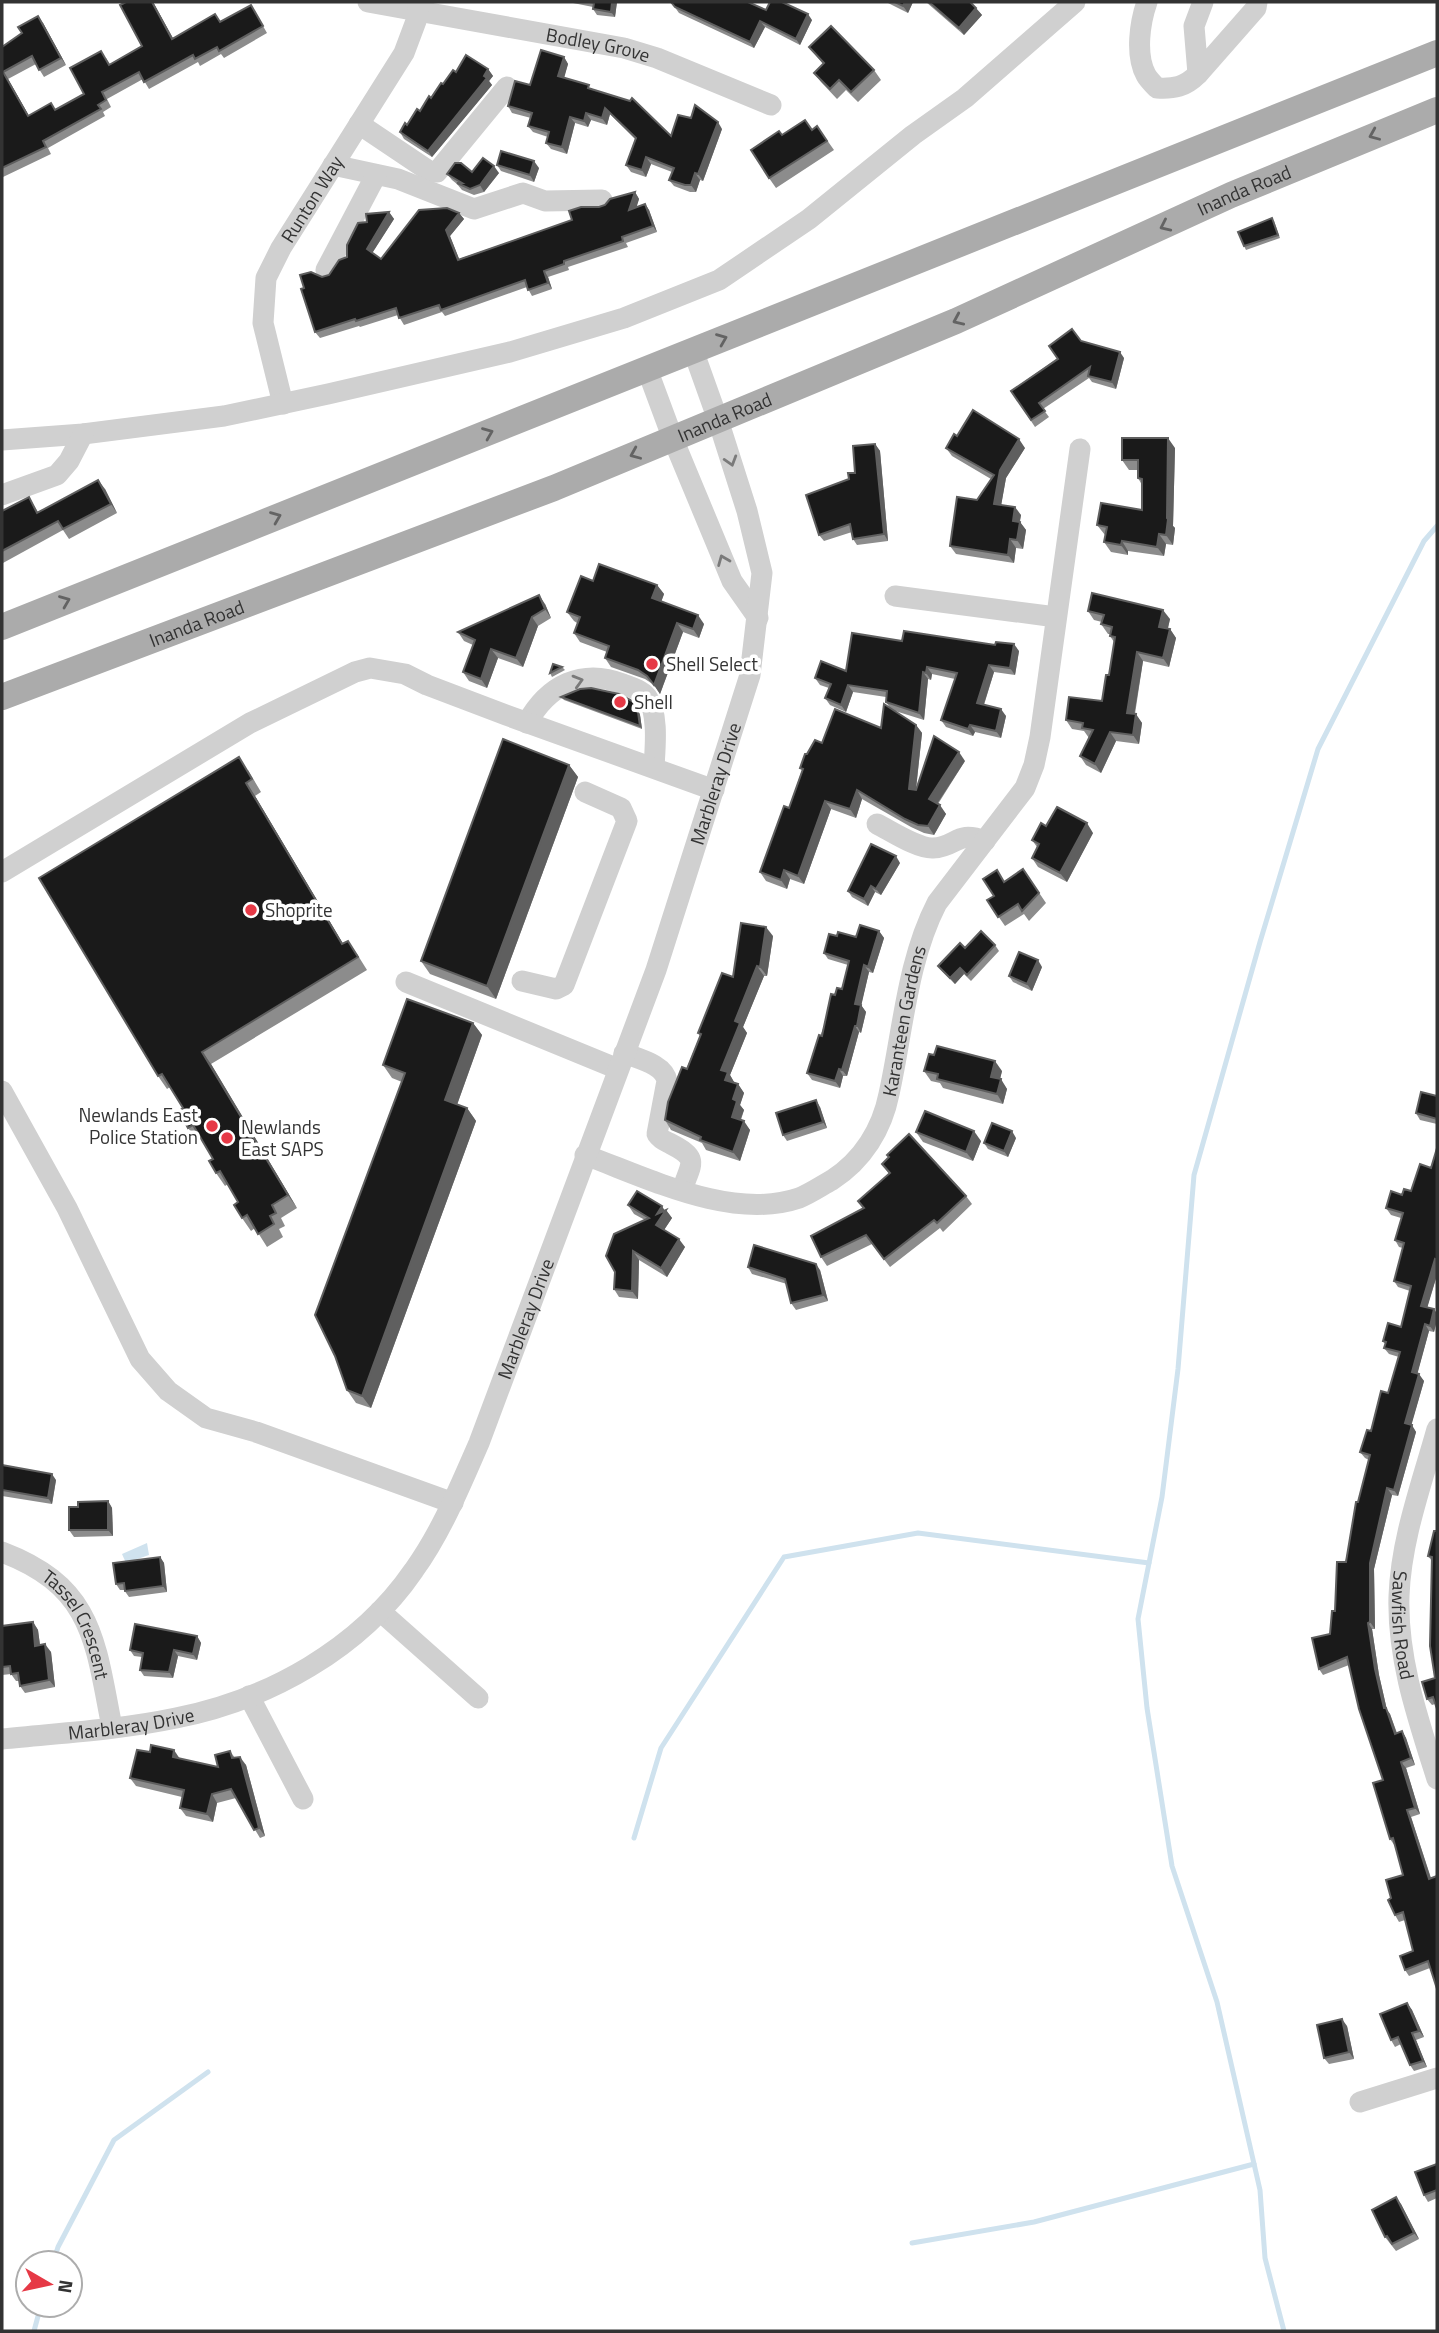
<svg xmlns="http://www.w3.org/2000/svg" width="1439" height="2333" font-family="'Titillium Web',sans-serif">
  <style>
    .water { fill: #cfe2ee }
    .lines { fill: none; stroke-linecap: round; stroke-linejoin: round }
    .stream { stroke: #cfe2ee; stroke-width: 5 }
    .minor { stroke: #d0d0d0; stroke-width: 21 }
    .major { stroke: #ababab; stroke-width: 26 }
    .wall { fill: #8c8c8c }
    .shaded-wall { fill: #5f5f5f }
    .building { fill: #1a1a1a; stroke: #5f5f5f; stroke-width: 2 }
    .oneway { stroke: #636363 }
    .oneway2 { stroke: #7a7a7a }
    .poi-dot { fill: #e63946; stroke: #fff; stroke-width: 2.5 }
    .labels { text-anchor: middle; stroke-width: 7; stroke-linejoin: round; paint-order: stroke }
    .street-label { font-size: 19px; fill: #333; stroke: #fff }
    .poi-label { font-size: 19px; fill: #333; stroke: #fff; text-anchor: start }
  </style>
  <rect width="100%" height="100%" fill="#fff"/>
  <!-- water -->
  <polygon class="water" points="147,1543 149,1555 126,1563 122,1554"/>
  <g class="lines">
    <!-- stream -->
    <g class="stream">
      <polyline points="634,1838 661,1748 784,1557 918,1533 1149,1563"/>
      <polyline points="912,2243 1034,2222 1254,2164"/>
      <polyline points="53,2263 58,2247 114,2140 208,2072"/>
      <polyline points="34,2331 41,2305"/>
      <polyline points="1284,2331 1265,2258 1260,2190 1217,2002 1172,1866 1147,1708 1138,1619 1162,1497 1178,1369 1194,1175 1260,942 1318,749 1424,541 1437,526"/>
    </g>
    <!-- minor -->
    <g class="minor">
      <path id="s1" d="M368 2 624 48 657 58 771 105"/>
      <path d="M1147 2C1140 22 1135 55 1146 75 1148 79 1153 84 1157 88 1174 89 1185 87 1198 74"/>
      <polyline points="1203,2 1194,26 1198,74 1256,8 1257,2"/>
      <polyline points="359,124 429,171 437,172 507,87"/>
      <polyline points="333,165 398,179 474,209 523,193 545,201 602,200"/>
      <polyline points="326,270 376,175"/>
      <polyline points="647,369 673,439 732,581 758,618"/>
      <path id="s2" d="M283 404 263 323 266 278 281 248 404 53 416 21 419 2"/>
      <polyline points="2,440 83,434 224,416 328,394 510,352 624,318 719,280 809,219 913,135 965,98 1075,2"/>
      <polyline points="2,495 57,475 69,461 83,434"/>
      <polyline points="895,596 1056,617"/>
      <path d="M527 723C548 685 582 668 623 684 631 687 641 690 647 697 659 713 655 749 654 767"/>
      <path d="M877 824C891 831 918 849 933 848 957 847 956 830 985 841"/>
      <polyline points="2,872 250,723 355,672 370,668 405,674 427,685 506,715 714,790"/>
      <polyline points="522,981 556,989 564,985 627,821 621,808 585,792"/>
      <polyline points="406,982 618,1069"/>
      <path d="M624 1053C638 1059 664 1064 667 1081L657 1134C661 1140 665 1141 671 1144 700 1159 691 1163 682 1190"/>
      <polyline points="2,1091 67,1208 140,1359 168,1391 206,1418 256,1432 453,1503"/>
      <path id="s3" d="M585 1155C648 1178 732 1221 799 1198 811 1193 821 1186 832 1180 863 1160 882 1129 889 1094 903 1031 907 961 937 903L1025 788 1034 765 1040 737 1080 449"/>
      <path id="s4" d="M1437 1429C1422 1483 1401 1539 1399 1596 1397 1659 1418 1719 1437 1779"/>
      <path id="s5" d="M2 1552C94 1587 95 1642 112 1727"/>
      <polyline points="380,1611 478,1698"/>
      <polyline points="249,1696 303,1799"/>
      <path id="s6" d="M2 1739C59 1733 119 1730 176 1718 268 1700 360 1649 414 1570 442 1531 460 1486 479 1443L656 970 750 675 762 573 747 511 718 420 693 350"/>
      <polyline points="1360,2102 1437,2078"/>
    </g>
    <!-- major -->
    <g class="major">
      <polyline points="2,627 1437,53"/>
      <path id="s7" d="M2 697 554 488 956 321 1231 195 1437 110"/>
    </g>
  </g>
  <!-- wall -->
  <g class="wall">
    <polygon points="126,2 153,2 173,38 220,22 251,5 267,33 224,58 221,54 200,66 198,62 149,89 143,79 107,99 111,107 103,112 105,116 48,148 51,154 3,177 2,176 2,47 22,33 43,23 66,65 44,77 36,64 8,79 29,116 56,110 84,94 106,58 110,64 142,46"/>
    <polygon points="568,2 617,2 615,17 597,15 593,9 593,7"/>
    <polygon points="671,2 766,10 812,20 800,45 765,27 754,48 679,13"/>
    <polygon points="886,2 913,2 908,13"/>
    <polygon points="926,2 970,2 982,15 964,35"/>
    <polygon points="809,47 874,70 881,80 858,102 846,90 837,99 821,82 814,73 823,64"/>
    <polygon points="564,57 568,64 564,77 592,89 671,136 722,129 703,181 700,180 696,192 690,192 674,186 669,180 672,172 651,164 646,177 631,172 626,165 635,139 610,114 607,125 591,120 588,127 575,123 567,154 551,149 546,143 548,137 533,132 528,126 531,118 512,113 508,106 530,85"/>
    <polygon points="488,69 493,76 489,81 492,85 432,157 404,139 400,132 456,72"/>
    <polygon points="817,126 834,150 776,188 769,178 782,135 812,130"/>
    <polygon points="497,165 539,168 534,182 501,171"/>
    <polygon points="472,172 499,173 484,192 474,195 462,190 457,184 452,180 447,174"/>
    <polygon points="635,192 639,199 636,207 645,204 649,210 657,232 626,243 628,247 568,267 569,270 548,277 552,289 532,296 527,287 445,316 442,312 404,325 398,315 360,327 359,326 320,338 315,332 304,288 322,277 329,275 347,257 367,222 389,212 394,219 372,253 381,259 459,213 464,219 450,236 459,259 572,220 599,207"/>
    <polygon points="1274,221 1280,238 1246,250 1244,246"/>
    <polygon points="1081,341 1124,358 1116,389 1092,382 1089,378 1043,409 1049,417 1035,427 1011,391"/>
    <polygon points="957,436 1025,448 1006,478 1001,505 1021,515 1020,522 1026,530 1023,549 1016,548 1014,563 956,554 950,546 977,500 991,479 952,456 946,448"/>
    <polygon points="875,444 880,451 888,541 857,545 853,539 852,532 824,541 819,535 849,479 855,473"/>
    <polygon points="1175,448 1173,526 1175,528 1173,545 1166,544 1164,556 1128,551 1128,555 1111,552 1104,542 1105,535 1097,525 1142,510 1142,485 1138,478 1138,470 1129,470 1122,460"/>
    <polygon points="105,489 117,513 69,539 63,530 3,563 2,561 2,511 29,497 38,512"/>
    <polygon points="593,581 657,585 664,594 661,602 704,624 699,638 683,632 660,694 654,685 645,679 611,667 605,658 607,652 580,642 574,633 577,623 574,621 567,612"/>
    <polygon points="545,604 551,618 538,626 523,667 498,658 487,688 469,681 463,672 473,645 464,641 458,632"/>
    <polygon points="1088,611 1170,619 1168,628 1170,629 1176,638 1169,667 1143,661 1135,714 1142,723 1139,744 1116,741 1101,773 1086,765 1080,756 1089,738 1084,731 1072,729 1066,720 1102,701 1109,675 1114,642 1110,636 1111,634 1108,634 1101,624 1102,622 1094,620"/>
    <polygon points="902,641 1019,651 1015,675 994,672 984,705 1006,716 1001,738 975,732 973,736 946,727 941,720 955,679 932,674 931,680 928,679 924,720 892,710 916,725 922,733 916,790 965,761 938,804 946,814 934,835 924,833 911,827 862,799 856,818 831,809 804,884 790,879 787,889 766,881 760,872 789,808 802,770 800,768 807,754 822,743 881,728 890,708 886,702 886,697 853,692 846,712 830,705 825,698 829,688 820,685 815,678 846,671"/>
    <polygon points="562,667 565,670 552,677 550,673"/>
    <polygon points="561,697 636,705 640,715 642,729 564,700"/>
    <polygon points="569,765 578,777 496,999 430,974 421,961"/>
    <polygon points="248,770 261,792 255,796 343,944 357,954 367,970 211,1064 297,1208 281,1218 285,1226 279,1229 283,1237 267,1247 255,1228 251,1231 242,1218 238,1202 228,1184 225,1186 216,1173 213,1159 201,1138 198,1141 188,1128 183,1108 170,1087 167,1089 158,1076"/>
    <polygon points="1046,826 1093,833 1067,882 1038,867 1032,858 1037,847 1032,840"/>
    <polygon points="900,863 881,895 875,892 868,906 852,897 848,891"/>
    <polygon points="1023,869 1046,903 1029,921 1024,914 1005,926 987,900 994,896 1005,881"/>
    <polygon points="879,931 884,938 873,973 869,972 861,1005 866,1012 861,1033 859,1032 847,1076 843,1076 840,1088 812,1080 807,1073 835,995 842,989 848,965 828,959 824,953 837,936 856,937"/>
    <polygon points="773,936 767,976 764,976 743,1027 747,1033 730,1075 734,1082 734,1083 738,1084 744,1093 740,1105 744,1110 741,1120 750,1130 740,1161 706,1150 702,1143 671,1130 665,1120 700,1036 698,1033 733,977"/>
    <polygon points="995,945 999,951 971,981 964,974 955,984 943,972 938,966 965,948"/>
    <polygon points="1042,967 1032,991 1013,982 1009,976"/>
    <polygon points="473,1023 482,1035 457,1105 467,1108 476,1121 371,1408 356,1403 347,1390 402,1082 392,1078 383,1065"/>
    <polygon points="924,1071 1002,1071 1000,1079 1007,1089 1003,1104 943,1088 940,1083 931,1081"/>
    <polygon points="1437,1096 1437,1124 1420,1120 1416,1113"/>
    <polygon points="820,1107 827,1128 787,1141 783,1135"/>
    <polygon points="916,1132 981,1141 973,1161 923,1142"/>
    <polygon points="1016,1138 1008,1157 988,1149 984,1143"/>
    <polygon points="1437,1148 1437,1275 1427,1307 1434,1309 1437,1314 1437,1320 1434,1332 1429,1331 1417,1374 1424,1381 1411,1425 1416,1432 1398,1496 1392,1495 1374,1569 1375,1629 1372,1629 1379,1675 1387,1710 1390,1714 1397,1733 1402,1731 1406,1738 1415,1765 1406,1768 1420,1814 1411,1817 1431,1878 1430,1968 1409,1976 1405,1970 1413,1951 1405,1920 1399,1922 1395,1915 1391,1898 1403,1875 1395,1846 1390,1839 1383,1780 1349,1665 1323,1675 1319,1669 1330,1634 1358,1502 1369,1460 1365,1458 1360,1452 1388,1393 1399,1357 1389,1354 1384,1348 1385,1344 1383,1341 1401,1327 1410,1291 1398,1287 1394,1281 1403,1248 1399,1247 1395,1240 1401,1218 1391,1215 1386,1208 1402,1195 1411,1191 1431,1168"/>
    <polygon points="882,1164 966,1196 972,1204 943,1232 940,1228 890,1267 872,1244 827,1266 821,1257 863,1208 858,1201 889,1174"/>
    <polygon points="628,1205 665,1210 666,1210 672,1218 664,1230 685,1247 667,1277 639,1260 638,1299 619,1297 614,1289 615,1272 645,1220 634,1214"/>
    <polygon points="748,1267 820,1270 828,1301 796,1310 791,1303 787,1284 752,1274"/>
    <polygon points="2,1465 56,1480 52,1504 2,1496"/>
    <polygon points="108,1501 112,1508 113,1536 74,1537 69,1530 78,1507"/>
    <polygon points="1434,1531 1437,1531 1437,1709 1435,1704 1432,1705 1427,1699 1422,1682 1435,1678 1430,1646 1432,1561 1428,1556"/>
    <polygon points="160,1557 164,1563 167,1592 129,1597 124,1590 120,1590 116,1584"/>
    <polygon points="33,1622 38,1630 40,1645 51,1652 55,1687 25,1693 20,1686 19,1681 16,1681 11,1674 2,1675 2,1626"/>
    <polygon points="197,1636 201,1643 197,1660 178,1656 173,1678 144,1676 140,1670 142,1657 134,1656 130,1650"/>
    <polygon points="230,1751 235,1758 246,1765 265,1836 260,1838 236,1798 217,1803 213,1822 186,1816 180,1808 182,1797 136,1786 130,1778 180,1759 218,1767"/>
    <polygon points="1407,2003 1412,2010 1424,2037 1416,2040 1427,2067 1414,2071 1410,2065 1401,2044 1395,2047 1391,2040"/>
    <polygon points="1347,2026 1354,2059 1329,2064 1324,2058"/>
    <polygon points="1437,2164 1437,2198 1428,2202 1424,2195"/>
    <polygon points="1401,2204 1419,2239 1396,2251 1385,2237"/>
  </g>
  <!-- shaded-wall -->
  <g class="shaded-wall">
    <polygon points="152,2 153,2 177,46 172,39"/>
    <polygon points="612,2 617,2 615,17 611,12"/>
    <polygon points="905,2 913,2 908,13 903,6"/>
    <polygon points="976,8 982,15 964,35 959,28"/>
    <polygon points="808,14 812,20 800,45 796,39"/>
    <polygon points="38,16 43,23 66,65 61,58"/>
    <polygon points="760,21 765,27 754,48 750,42"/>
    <polygon points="564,57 568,64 563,82 558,76"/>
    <polygon points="488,69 493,76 489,81 492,85 432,157 428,151"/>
    <polygon points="3,72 8,79 33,123 28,116"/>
    <polygon points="605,108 610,114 607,125 602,118"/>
    <polygon points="586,113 591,120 588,127 584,121"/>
    <polygon points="570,117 575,123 567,154 562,147"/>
    <polygon points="718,122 722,129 703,181 698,174"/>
    <polygon points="646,157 651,164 646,177 642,170"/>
    <polygon points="534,161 539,168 534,182 530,175"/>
    <polygon points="494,166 499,173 484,192 480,185"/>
    <polygon points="695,173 700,180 696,192 691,185"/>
    <polygon points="635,192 639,199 634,216 629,210"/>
    <polygon points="645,204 649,210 657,232 653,226"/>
    <polygon points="389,212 394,219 371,255 367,249"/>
    <polygon points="459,213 464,219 450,236 462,266 458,260 446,230"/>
    <polygon points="544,271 548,277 552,289 548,283"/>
    <polygon points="1120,352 1124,358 1116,389 1112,382"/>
    <polygon points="1168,438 1175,448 1173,526 1175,528 1173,545 1166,535"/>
    <polygon points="1019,439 1025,448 1006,478 1000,512 994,504 1000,470"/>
    <polygon points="875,444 880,451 888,541 884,534"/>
    <polygon points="98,480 105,489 117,513 111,504"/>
    <polygon points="1015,507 1021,515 1018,529 1013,521"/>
    <polygon points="1020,522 1026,530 1023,549 1017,540"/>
    <polygon points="1159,534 1166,544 1164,556 1157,547"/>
    <polygon points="1010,539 1016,548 1014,563 1008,555"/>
    <polygon points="1122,541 1128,551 1128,555 1121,545"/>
    <polygon points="657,585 664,594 659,608 652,598"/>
    <polygon points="539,595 545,604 551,618 545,609"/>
    <polygon points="1163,610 1170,619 1166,636 1159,627"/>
    <polygon points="698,615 704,624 699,638 693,629"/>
    <polygon points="532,617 538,626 523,667 516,658"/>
    <polygon points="677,623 683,632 660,694 654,685"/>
    <polygon points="1170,629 1176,638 1169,667 1163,658"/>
    <polygon points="1014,644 1019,651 1015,675 1010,668"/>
    <polygon points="491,649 498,658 487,688 481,679"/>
    <polygon points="1137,652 1143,661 1133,722 1127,713"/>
    <polygon points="989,665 994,672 982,710 977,703"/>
    <polygon points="927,667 932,674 931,680 926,673"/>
    <polygon points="923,672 928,679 924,720 919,713"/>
    <polygon points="848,685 853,692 846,712 841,705"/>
    <polygon points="634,702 640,715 642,729 640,726"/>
    <polygon points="1001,709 1006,716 1001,738 996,731"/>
    <polygon points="1136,714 1142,723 1139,744 1133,735"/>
    <polygon points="916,725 922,733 915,797 909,789"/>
    <polygon points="970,725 975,732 973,736 968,729"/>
    <polygon points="1110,732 1116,741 1101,773 1095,764"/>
    <polygon points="959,752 965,761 935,807 929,799"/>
    <polygon points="569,765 578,777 496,999 487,986"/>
    <polygon points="246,783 255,796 351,957 342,944"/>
    <polygon points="857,790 862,799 856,818 850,809"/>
    <polygon points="825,801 831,809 804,884 798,876"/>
    <polygon points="940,805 946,814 934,835 928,826"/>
    <polygon points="1087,823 1093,833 1067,882 1060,873"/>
    <polygon points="896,856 900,863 881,895 876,889"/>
    <polygon points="784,870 790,879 787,889 781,880"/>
    <polygon points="871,886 875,892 868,906 864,899"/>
    <polygon points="766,927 773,936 767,976 760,967"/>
    <polygon points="879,931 884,938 873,973 868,967"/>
    <polygon points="1038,960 1042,967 1032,991 1027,984"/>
    <polygon points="864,965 869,972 860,1011 855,1004"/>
    <polygon points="757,966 764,976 743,1027 747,1033 730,1075 734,1082 731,1089 725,1080 721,1070 735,1021"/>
    <polygon points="960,968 964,974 955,984 950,978"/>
    <polygon points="861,1005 866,1012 861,1033 857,1026"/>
    <polygon points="473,1023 482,1035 454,1113 445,1100"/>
    <polygon points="855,1026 859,1032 847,1076 842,1070"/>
    <polygon points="202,1052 211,1064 297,1208 288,1195"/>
    <polygon points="995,1061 1002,1071 998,1087 991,1077"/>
    <polygon points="839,1069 843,1076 840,1088 835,1081"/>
    <polygon points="1001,1079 1007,1089 1003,1104 997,1094"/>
    <polygon points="738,1084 744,1093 740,1105 744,1110 738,1126 732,1117 733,1099"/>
    <polygon points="816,1100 820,1107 827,1128 823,1122"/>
    <polygon points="467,1108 476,1121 371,1408 362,1396"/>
    <polygon points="744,1121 750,1130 740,1161 733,1152"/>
    <polygon points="974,1131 981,1141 973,1161 966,1152"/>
    <polygon points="1012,1131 1016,1138 1008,1157 1004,1151"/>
    <polygon points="662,1206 665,1211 666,1210 672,1218 662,1233 656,1225 657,1214"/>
    <polygon points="679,1239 685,1247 667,1277 661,1268"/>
    <polygon points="633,1251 639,1260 638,1299 632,1291"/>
    <polygon points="1435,1259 1437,1262 1437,1275 1426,1312 1421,1306"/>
    <polygon points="816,1264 820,1270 828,1301 823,1295"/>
    <polygon points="1434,1309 1437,1314 1437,1320 1434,1332 1430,1326"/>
    <polygon points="1425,1324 1429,1331 1416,1379 1412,1372"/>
    <polygon points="1419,1374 1424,1381 1410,1430 1405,1423"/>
    <polygon points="1412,1425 1416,1432 1398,1496 1394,1490"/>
    <polygon points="52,1474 56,1480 52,1504 48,1498"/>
    <polygon points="1387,1488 1392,1495 1374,1569 1375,1629 1370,1622 1370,1563"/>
    <polygon points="108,1501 112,1508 113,1536 108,1530"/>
    <polygon points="160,1557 164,1563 167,1592 163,1586"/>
    <polygon points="33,1622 38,1630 41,1653 35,1646"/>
    <polygon points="1368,1623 1372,1629 1379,1675 1387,1710 1390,1714 1399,1740 1395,1734 1384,1708 1375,1669"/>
    <polygon points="197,1636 201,1643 197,1660 193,1654"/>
    <polygon points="45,1644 51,1652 55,1687 49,1680"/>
    <polygon points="174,1650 178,1656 173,1678 169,1672"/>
    <polygon points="1402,1731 1406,1738 1415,1765 1411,1758"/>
    <polygon points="174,1750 180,1759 173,1757"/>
    <polygon points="240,1757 246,1765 265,1836 259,1828"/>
    <polygon points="1401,1762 1406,1768 1420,1814 1415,1808"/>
    <polygon points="212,1794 217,1803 213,1822 207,1814"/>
    <polygon points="1407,1810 1411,1817 1433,1885 1429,1879"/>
    <polygon points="1407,2003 1412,2010 1424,2037 1419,2031"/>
    <polygon points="1342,2019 1347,2026 1354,2059 1349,2052"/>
    <polygon points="1412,2033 1416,2040 1427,2067 1423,2061"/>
    <polygon points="1396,2197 1401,2204 1419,2239 1414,2233"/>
  </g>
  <!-- building -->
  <g class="building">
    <polygon points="126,2 152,2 172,39 215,14 220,22 251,5 263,26 219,51 217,47 195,59 193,55 144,82 139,72 102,92 106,100 98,105 101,109 43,141 46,147 2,168 2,47 22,33 18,27 38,16 61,58 39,70 32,56 3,72 28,116 51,103 55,110 84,94 70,68 101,51 109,65 142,46 120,5"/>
    <polygon points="590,2 612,2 611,12 593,9 594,3"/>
    <polygon points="671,2 748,2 766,10 770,2 782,2 808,14 796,39 760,21 750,42 675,7"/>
    <polygon points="895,2 905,2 903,6"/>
    <polygon points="929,2 970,2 976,8 959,28"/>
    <polygon points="831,26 874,70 851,92 839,80 830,89 814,73 824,63 809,47"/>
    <polygon points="541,50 564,57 558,76 589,85 588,88 630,101 632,98 671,136 678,115 691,118 695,105 718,122 698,174 695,173 691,185 685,185 669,180 674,168 646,157 642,170 626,165 636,138 605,108 602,118 586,113 584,121 570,117 562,147 546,143 549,132 528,126 532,113 508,106 515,81 530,85"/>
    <polygon points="466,55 488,69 484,76 487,78 428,151 400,132 405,123 407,125 417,109 420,111 429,96 431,98 441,83 443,84 453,70 456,72"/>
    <polygon points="805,120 812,130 817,126 827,141 769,178 751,150 779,131 782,135"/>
    <polygon points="501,151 534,161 530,175 497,165"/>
    <polygon points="483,158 494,166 480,185 470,189 457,183 462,183 447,174 455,163 461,163 472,172"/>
    <polygon points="635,192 629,210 645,204 653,226 622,237 623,241 564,261 564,264 544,271 548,283 528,290 525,280 441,310 439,305 399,318 396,308 356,321 355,319 315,332 301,289 304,288 300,275 311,272 322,277 329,275 339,260 347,257 347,245 358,223 367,222 366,214 389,212 367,249 381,259 419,210 447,208 459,213 446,230 458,260 572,220 569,211 581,207 599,207 605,205 610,199"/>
    <polygon points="1272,218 1278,235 1244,246 1238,232"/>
    <polygon points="1072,329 1081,341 1120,352 1112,382 1088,376 1090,367 1039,403 1045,411 1031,420 1011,391 1058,359 1049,346"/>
    <polygon points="973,410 1019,439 1000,470 994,504 1015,507 1013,521 1020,522 1017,540 1010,539 1008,555 950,546 957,497 977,500 994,475 946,448 954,434 957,436"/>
    <polygon points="1122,438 1168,438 1167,518 1168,519 1166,535 1159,534 1157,547 1122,541 1121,545 1104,542 1107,527 1097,525 1101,503 1142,510 1142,479 1138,478 1138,460 1122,460"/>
    <polygon points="875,444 884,534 853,539 850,524 819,535 806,495 849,479 848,473 855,473 853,446"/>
    <polygon points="98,480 111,504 63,529 58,521 2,551 2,511 29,497 37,513"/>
    <polygon points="599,564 657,585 652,598 698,615 693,629 677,623 654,685 647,676 638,670 605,658 609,646 574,633 580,617 567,612 581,576 593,581"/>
    <polygon points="1092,593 1163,610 1159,627 1170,629 1163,658 1137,652 1127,713 1136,714 1133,735 1110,732 1095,764 1080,756 1093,730 1082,728 1083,723 1066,720 1069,697 1102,701 1106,675 1109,675 1115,637 1110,636 1112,627 1101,624 1104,615 1088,611"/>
    <polygon points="539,595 545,609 532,617 516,658 491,649 481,679 463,672 475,640 458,632"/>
    <polygon points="904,631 995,645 996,642 1014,644 1010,668 989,665 977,703 1001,709 996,731 970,725 968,729 941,720 957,673 927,667 926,673 923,672 919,713 886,702 887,691 848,685 841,705 825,698 831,684 815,678 821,661 846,671 852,633 902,641"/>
    <polygon points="553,664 562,667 550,673"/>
    <polygon points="591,688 619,694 634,702 638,712 640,726 561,697 580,689"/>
    <polygon points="884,704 916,725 909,789 916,790 934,736 959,752 929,799 940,805 928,826 918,825 905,819 857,790 850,809 825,801 798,876 784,870 781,880 760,872 784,806 789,808 803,769 800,768 805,754 807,754 815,740 822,743 835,709 881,728"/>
    <polygon points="503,739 569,765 487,986 421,961"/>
    <polygon points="239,757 252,779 246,783 342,944 348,941 358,957 202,1052 288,1195 272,1205 276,1213 270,1216 274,1224 258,1234 247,1215 242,1218 234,1205 238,1202 220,1171 216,1173 209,1161 213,1159 193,1125 188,1128 179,1111 183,1108 162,1074 158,1076 39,878"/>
    <polygon points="1057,807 1087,823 1060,873 1032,858 1039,844 1032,840 1041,823 1046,826"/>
    <polygon points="871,844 896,856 876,889 871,886 864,899 848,891"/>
    <polygon points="1023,869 1039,893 1022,911 1018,904 998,917 987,900 994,896 983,879 997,870 1004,882"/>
    <polygon points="741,923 766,927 760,967 757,966 735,1021 740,1023 721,1070 728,1072 725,1080 738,1084 733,1099 737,1101 732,1117 744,1121 733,1152 700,1140 701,1137 665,1120 668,1102 682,1067 687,1069 701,1034 698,1033 722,973 733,977"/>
    <polygon points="860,925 879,931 868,967 864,965 855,1004 861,1005 857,1026 855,1026 842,1070 839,1069 835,1081 807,1073 819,1035 822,1036 831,994 835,995 837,988 842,989 849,961 824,953 829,934 837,936 838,932 856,937"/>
    <polygon points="981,931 995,945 967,975 960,968 950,978 938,966 960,943 965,948"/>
    <polygon points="1019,952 1038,960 1027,984 1009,976"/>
    <polygon points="407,999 473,1023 445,1100 467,1108 362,1396 347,1390 335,1356 315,1315 405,1073 383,1065"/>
    <polygon points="937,1046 995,1061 991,1077 1001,1079 997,1094 937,1079 938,1074 924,1071 929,1054 934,1055"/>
    <polygon points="1421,1092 1437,1096 1437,1119 1416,1113"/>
    <polygon points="816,1100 823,1122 783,1135 776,1113"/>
    <polygon points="925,1111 974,1131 966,1152 916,1132"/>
    <polygon points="992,1123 1012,1131 1004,1151 984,1143"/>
    <polygon points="909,1134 966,1196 937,1223 934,1220 884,1259 866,1235 821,1257 811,1236 864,1208 858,1201 890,1173 882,1164 889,1157 887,1155"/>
    <polygon points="1437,1148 1437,1260 1435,1259 1421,1306 1434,1309 1430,1326 1425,1324 1412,1372 1419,1374 1405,1423 1412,1425 1394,1490 1387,1488 1370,1563 1370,1622 1368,1623 1375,1669 1384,1708 1386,1708 1395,1734 1402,1731 1411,1758 1401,1762 1415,1808 1407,1810 1429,1879 1437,1876 1437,1989 1428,1961 1405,1970 1400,1956 1413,1951 1403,1912 1395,1915 1388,1900 1391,1898 1386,1880 1403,1875 1393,1838 1390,1839 1373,1783 1383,1780 1359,1709 1347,1657 1319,1669 1312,1638 1330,1634 1332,1611 1335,1611 1337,1562 1346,1562 1356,1502 1358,1502 1370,1455 1360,1452 1367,1430 1371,1431 1381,1391 1388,1393 1400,1352 1384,1348 1386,1342 1383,1341 1388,1323 1401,1327 1411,1286 1394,1281 1404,1243 1395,1240 1403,1213 1386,1208 1391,1191 1402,1195 1404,1189 1411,1191 1420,1164 1431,1168"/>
    <polygon points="637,1191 662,1206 657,1214 666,1210 656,1225 679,1239 661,1268 633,1251 632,1291 614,1289 615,1272 606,1256 614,1234 649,1218 628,1205"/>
    <polygon points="754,1245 816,1264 823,1295 791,1303 785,1279 748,1267"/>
    <polygon points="2,1465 52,1474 48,1498 2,1490"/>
    <polygon points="108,1501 108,1530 69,1530 69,1507 78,1507 78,1502"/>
    <polygon points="1434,1531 1437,1531 1437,1709 1433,1697 1427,1699 1422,1682 1435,1678 1430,1646 1432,1557 1428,1556"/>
    <polygon points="160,1557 163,1586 125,1591 124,1583 116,1584 113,1563"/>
    <polygon points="33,1622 35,1646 45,1644 49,1680 20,1686 18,1673 11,1674 10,1666 2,1667 2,1626"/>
    <polygon points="135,1624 197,1636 193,1654 174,1650 169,1672 140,1670 143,1653 130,1650"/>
    <polygon points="151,1745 174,1750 173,1757 218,1767 215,1755 230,1751 232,1758 240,1757 259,1828 254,1830 231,1789 212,1794 207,1814 180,1808 184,1790 130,1778 137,1750 150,1752"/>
    <polygon points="1407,2003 1419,2031 1412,2033 1423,2061 1410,2065 1398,2037 1391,2040 1380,2014"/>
    <polygon points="1342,2019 1349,2052 1324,2058 1317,2025"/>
    <polygon points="1437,2164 1437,2190 1424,2195 1415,2172"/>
    <polygon points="1396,2197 1414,2233 1392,2244 1387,2236 1385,2237 1372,2210"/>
  </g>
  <!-- one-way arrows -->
  <defs><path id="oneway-chevron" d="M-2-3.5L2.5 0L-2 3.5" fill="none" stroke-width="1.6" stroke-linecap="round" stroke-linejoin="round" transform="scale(1.75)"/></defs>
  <g class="oneway">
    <use href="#oneway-chevron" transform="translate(1374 135) rotate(157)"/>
    <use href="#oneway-chevron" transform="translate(1165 226) rotate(155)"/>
    <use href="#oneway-chevron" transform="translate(958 320) rotate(156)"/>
    <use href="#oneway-chevron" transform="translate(722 339) rotate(-22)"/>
    <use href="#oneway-chevron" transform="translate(488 433) rotate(-22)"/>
    <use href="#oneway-chevron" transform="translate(635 454) rotate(157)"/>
    <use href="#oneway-chevron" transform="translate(276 517) rotate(-22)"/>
    <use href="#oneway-chevron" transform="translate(65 601) rotate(-22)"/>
  </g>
  <g class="oneway2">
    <use href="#oneway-chevron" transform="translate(731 461) rotate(73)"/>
    <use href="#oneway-chevron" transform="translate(723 560) rotate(-112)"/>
    <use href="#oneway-chevron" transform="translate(578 681) rotate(-16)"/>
  </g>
  <!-- markers -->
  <g class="poi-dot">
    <circle cx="652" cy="664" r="7"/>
    <circle cx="620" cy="702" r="7"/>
    <circle cx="251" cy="910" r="7"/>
    <circle cx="212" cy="1126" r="7"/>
    <circle cx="227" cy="1138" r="7"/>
  </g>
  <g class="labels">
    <!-- street labels -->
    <g class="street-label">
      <text dy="7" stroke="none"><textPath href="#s1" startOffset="234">Bodley Grove</textPath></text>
      <text dy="7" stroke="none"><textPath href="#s7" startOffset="1342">Inanda Road</textPath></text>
      <text dy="7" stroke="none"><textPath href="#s2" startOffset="220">Runton Way</textPath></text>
      <text dy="7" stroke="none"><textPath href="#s7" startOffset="775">Inanda Road</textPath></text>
      <text dy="7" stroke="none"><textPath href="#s7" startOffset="208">Inanda Road</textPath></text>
      <text dy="7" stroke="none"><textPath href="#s6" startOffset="1306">Marbleray Drive</textPath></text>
      <text dy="7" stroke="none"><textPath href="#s3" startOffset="441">Karanteen Gardens</textPath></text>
      <text dy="7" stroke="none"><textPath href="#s6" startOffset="738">Marbleray Drive</textPath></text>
      <text dy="7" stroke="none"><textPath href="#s4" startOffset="201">Sawfish Road</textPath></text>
      <text dy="7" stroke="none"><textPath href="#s5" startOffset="110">Tassel Crescent</textPath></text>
      <text dy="7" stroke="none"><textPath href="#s6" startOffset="130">Marbleray Drive</textPath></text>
    </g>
    <!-- poi labels -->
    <g class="poi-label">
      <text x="666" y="671">Shell Select</text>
      <text x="634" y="709">Shell</text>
      <text x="265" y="917">Shoprite</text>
      <text x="198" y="1122" text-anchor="end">Newlands East<tspan x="198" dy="22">Police Station</tspan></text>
      <text x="241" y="1134">Newlands<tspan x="241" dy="22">East SAPS</tspan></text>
    </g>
  </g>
  <!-- border -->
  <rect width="1439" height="2333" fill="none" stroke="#333333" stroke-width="7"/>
  <!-- north arrow -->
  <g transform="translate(49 2284) rotate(99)"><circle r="33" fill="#ffffff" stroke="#adadad" stroke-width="2"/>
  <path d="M0-5L12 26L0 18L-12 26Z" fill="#e63946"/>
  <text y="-10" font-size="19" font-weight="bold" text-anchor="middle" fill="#333333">N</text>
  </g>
</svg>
